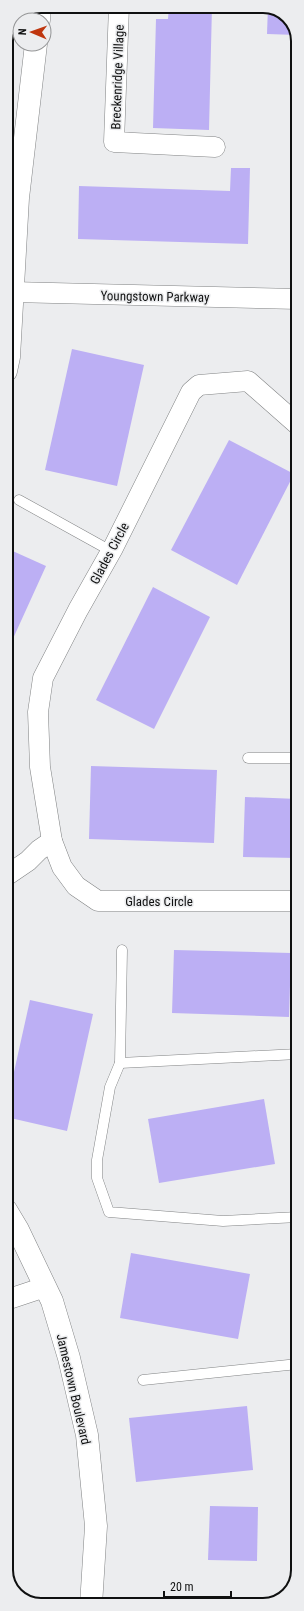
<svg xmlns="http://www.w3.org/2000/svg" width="304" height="1611" font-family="'Roboto Condensed',sans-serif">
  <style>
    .building { fill: #bcaff4 }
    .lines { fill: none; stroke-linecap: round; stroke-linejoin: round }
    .service-casing { stroke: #818384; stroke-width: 11 }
    .minor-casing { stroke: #818384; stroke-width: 21 }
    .tertiary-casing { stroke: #818384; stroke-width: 23 }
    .service { stroke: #fff; stroke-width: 10 }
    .minor { stroke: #fff; stroke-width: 20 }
    .tertiary { stroke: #fff; stroke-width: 22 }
    .labels { text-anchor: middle; stroke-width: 3; stroke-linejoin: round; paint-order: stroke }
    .street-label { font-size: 13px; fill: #0f1010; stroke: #ecedef }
    .rim { fill: none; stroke: #0f1010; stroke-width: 2 }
  </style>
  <rect width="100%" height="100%" fill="#ecedef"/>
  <!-- building -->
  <g class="building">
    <polygon points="169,6 212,6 209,130 153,128 156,19 168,19"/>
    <polygon points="268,6 288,16 297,35 267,34"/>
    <polygon points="231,168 250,168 248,244 78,239 79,186 230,191"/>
    <polygon points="72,349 144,365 117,486 45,470"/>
    <polygon points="229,440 294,474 237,585 171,550"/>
    <polygon points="6,548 46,566 6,654"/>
    <polygon points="153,587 210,617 154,729 96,700"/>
    <polygon points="91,766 217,770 214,843 89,839"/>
    <polygon points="245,797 298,799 298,858 243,857"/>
    <polygon points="174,950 291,953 289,1017 172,1013"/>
    <polygon points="30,1000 93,1014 67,1131 6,1117 6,1108"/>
    <polygon points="264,1099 275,1164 159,1183 148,1119"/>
    <polygon points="131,1253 250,1274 238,1339 120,1318"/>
    <polygon points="247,1406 253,1470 136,1482 129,1418"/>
    <polygon points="210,1506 258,1507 257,1561 208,1560"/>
  </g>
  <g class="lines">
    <!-- service casing -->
    <g class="service-casing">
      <g id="service">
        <polyline points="19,500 111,551"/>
        <polyline points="248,758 298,758"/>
        <polyline points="122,950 120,1063 110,1087 97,1160 97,1178 109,1212 223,1221 298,1217"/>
        <polyline points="120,1063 298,1054"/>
        <polyline points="143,1380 298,1364"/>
      </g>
    </g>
    <!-- minor casing -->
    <g class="minor-casing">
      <g id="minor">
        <polyline points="119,6 114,142 215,147"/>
        <polyline points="12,292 298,299"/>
        <polyline points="298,425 248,381 199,385 191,392 113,548 78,610 43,678 38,712 40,767 52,841 62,867 76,886 98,901 298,901"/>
        <polyline points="6,876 28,861 39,850 52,841"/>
        <polyline points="6,1300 45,1287"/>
      </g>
    </g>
    <!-- tertiary casing -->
    <g class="tertiary-casing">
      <g id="tertiary">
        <polyline points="39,20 40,6"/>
        <polyline points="6,371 9,357 18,198 36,44"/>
        <polyline points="6,1210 18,1230 52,1301 69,1358 87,1435 96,1526 91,1605"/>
      </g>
    </g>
    <!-- service -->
    <use href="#service" class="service"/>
    <!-- minor -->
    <use href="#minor" class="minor"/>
    <!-- tertiary -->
    <use href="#tertiary" class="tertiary"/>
  </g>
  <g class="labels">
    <!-- street labels -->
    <g class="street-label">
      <text transform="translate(117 77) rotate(-88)" y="5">Breckenridge Village</text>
      <text transform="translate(155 296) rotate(1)" y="5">Youngstown Parkway</text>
      <text transform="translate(109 553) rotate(-62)" y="5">Glades Circle</text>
      <text x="159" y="906">Glades Circle</text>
      <text transform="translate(74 1389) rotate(77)" y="5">Jamestown Boulevard</text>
    </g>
  </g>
  <!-- crop -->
  <path d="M0 0H304V1611H0ZM41 13H263A28 28 0 0 1 291 41V1570A28 28 0 0 1 263 1598H41A28 28 0 0 1 13 1570V41A28 28 0 0 1 41 13Z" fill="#ecedef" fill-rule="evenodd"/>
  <path class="rim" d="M41 13H263A28 28 0 0 1 291 41V1570A28 28 0 0 1 263 1598H41A28 28 0 0 1 13 1570V41A28 28 0 0 1 41 13Z"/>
  <!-- north arrow -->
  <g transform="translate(32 32) rotate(272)"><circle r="19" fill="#ecedef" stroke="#949596"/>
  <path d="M0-3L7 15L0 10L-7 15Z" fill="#bf360e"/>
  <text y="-6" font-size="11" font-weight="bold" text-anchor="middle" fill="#0f1010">N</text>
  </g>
  <!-- scale -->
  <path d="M164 1591v6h67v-6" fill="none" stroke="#0f1010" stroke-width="2"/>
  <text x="170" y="1591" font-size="12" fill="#0f1010" stroke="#ecedef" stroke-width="3" paint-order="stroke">20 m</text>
</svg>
